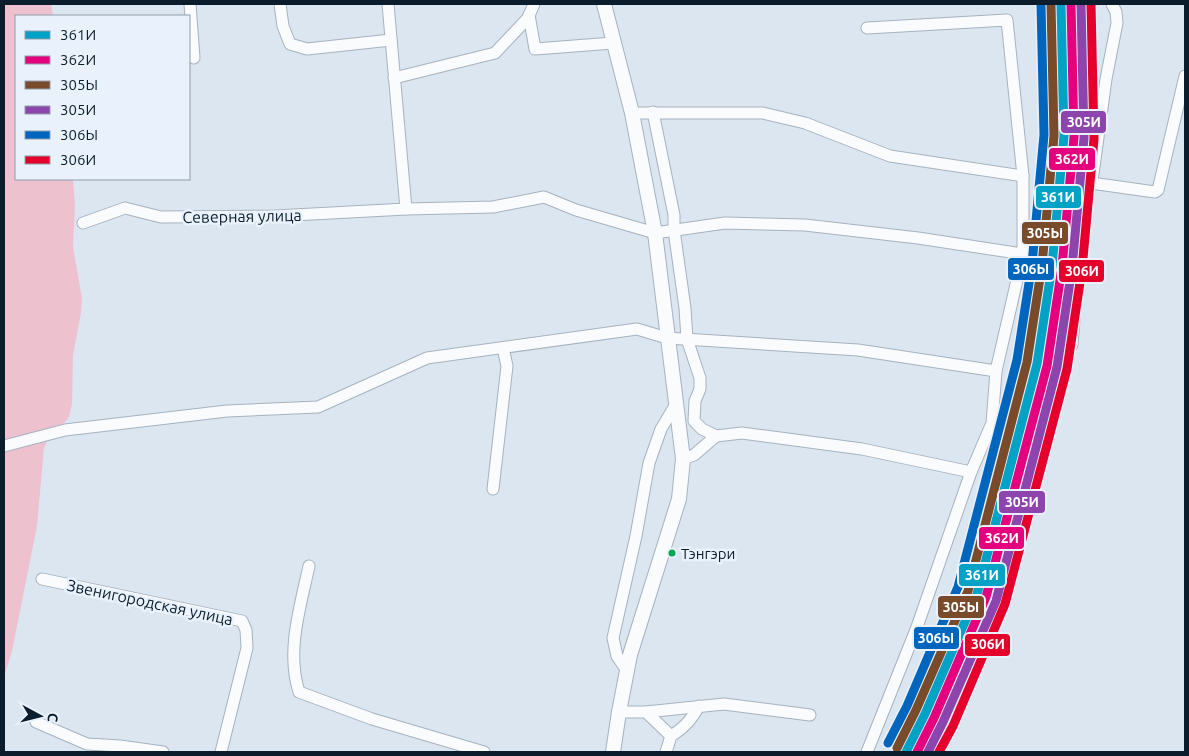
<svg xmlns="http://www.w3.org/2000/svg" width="1189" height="756" font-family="Ubuntu,sans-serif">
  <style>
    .green { fill: #eec1cf }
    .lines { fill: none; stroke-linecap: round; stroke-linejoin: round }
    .minor-casing { stroke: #a6b2bf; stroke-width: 13 }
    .tertiary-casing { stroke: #a6b2bf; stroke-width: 16 }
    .minor { stroke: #fafbfd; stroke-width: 11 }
    .tertiary { stroke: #fafbfd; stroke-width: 14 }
    .rail-1-casing { stroke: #e9f2fc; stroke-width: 12 }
    .rail-2-casing { stroke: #e9f2fc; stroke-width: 12 }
    .rail-3-casing { stroke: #e9f2fc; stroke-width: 12 }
    .rail-4-casing { stroke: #e9f2fc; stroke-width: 12 }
    .rail-5-casing { stroke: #e9f2fc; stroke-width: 12 }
    .rail-6-casing { stroke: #e9f2fc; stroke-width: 12 }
    .rail-1 { stroke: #01a2c6; stroke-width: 9 }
    .rail-2 { stroke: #e5007d; stroke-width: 9 }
    .rail-3 { stroke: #7a4b2a; stroke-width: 9 }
    .rail-4 { stroke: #8e44ad; stroke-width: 9 }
    .rail-5 { stroke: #0065bd; stroke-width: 9 }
    .rail-6 { stroke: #e4002b; stroke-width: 9 }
    .bus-dot { fill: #00a651; stroke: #e9f2fc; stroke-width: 2 }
    .labels { text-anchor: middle; stroke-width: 5; stroke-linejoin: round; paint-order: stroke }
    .bus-label { font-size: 15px; fill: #0b1d2d; stroke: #e9f2fc; text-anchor: start }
    .street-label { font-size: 16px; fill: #0b1d2d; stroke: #e9f2fc }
    .line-badge { stroke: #e9f2fc; stroke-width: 2 }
    .badge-label { font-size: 14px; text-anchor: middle; font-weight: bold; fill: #fff }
  </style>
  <rect width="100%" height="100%" fill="#dce6f1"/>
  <!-- green -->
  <polygon class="green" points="4,4 51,4 53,16 16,16 16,179 73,179 75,206 73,247 82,298 81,313 73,355 72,404 69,417 62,426 51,432 44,448 37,526 12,651 4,677"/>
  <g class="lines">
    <!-- minor casing -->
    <g class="minor-casing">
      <g id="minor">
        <polyline points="190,4 194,58"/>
        <polyline points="280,4 283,26 290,44 307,49 391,40"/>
        <polyline points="388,4 406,209 493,207 544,197 576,210 655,233 725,223 805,225 918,238 1023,254"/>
        <polyline points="529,15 535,49 613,43"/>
        <polyline points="394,78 495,53 528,18 534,4"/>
        <polyline points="653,112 674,215 674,230 685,308 687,339 700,378 700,389 695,401 694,421 702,429 716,436 742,433 862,449 971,472"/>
        <polyline points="632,113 763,113 805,123 890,156 1023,176"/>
        <polyline points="1091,183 1155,192 1158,190 1185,76"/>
        <polyline points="83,223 125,208 161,217 275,216 406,209"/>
        <path d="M1072 345 1083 210C1085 197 1091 187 1093 174L1106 79 1117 23 1116 12 1112 4"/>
        <polyline points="4,446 65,430 227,411 318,407 427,358 637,329 667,338 858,350 996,371"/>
        <polyline points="683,459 694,455 716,436"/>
        <polyline points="493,489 507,366 503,348"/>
        <path d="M309 566C300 608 286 651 299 692L372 719 484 752"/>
        <polyline points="42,579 242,621 246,630 247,648 221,752"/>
        <polyline points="627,671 617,656 613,638 636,536 649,463 661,429 676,404"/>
        <polyline points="619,712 646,712 724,704 810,715"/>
        <polyline points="646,712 671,736"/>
        <polyline points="36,722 87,744 120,746 163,752"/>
        <path d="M666 752 671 736C685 727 691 720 699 706"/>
        <polyline points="867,752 917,627 971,472 992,423 996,371 1023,254 1023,176 1007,20 867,28"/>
      </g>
    </g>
    <!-- tertiary casing -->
    <g class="tertiary-casing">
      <polyline id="tertiary" points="604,4 632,113 655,233 683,459 679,499 630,655 619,712 613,752"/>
    </g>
    <!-- minor -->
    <use href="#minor" class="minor"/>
    <!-- tertiary -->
    <use href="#tertiary" class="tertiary"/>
    <!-- rail-1 casing -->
    <g class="rail-1-casing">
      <polyline id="rail-1" points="906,752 925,714 977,594 1037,364 1052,266 1064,136 1061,4"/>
    </g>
    <!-- rail-2 casing -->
    <g class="rail-2-casing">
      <polyline id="rail-2" points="917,752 934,718 986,597 1047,366 1062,267 1074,137 1071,4"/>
    </g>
    <!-- rail-3 casing -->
    <g class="rail-3-casing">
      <polyline id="rail-3" points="897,748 916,710 968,591 1027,362 1042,265 1054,136 1051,4"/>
    </g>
    <!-- rail-4 casing -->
    <g class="rail-4-casing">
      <polyline id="rail-4" points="928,752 943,722 996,601 1057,367 1072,268 1084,138 1081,4"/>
    </g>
    <!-- rail-5 casing -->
    <g class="rail-5-casing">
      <polyline id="rail-5" points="888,743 907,706 958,587 1017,360 1032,264 1044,135 1041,4"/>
    </g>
    <!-- rail-6 casing -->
    <g class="rail-6-casing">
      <polyline id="rail-6" points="939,752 953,726 1005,604 1067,369 1082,269 1094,139 1091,4"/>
    </g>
    <!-- rail-1 -->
    <use href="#rail-1" class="rail-1"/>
    <!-- rail-2 -->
    <use href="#rail-2" class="rail-2"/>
    <!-- rail-3 -->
    <use href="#rail-3" class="rail-3"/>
    <!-- rail-4 -->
    <use href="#rail-4" class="rail-4"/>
    <!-- rail-5 -->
    <use href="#rail-5" class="rail-5"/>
    <!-- rail-6 -->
    <use href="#rail-6" class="rail-6"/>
  </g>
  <!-- markers -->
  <circle class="bus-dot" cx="672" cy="553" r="4.5"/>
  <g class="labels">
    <!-- bus labels -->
    <g class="bus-label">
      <text x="681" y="559">Тэнгэри</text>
    </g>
    <!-- street labels -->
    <g class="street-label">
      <text transform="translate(242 216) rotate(-1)" y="6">Северная улица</text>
      <text transform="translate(150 602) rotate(12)" y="6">Звенигородская улица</text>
    </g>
  </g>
  <g class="line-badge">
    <rect x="1060" y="110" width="47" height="24" rx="5" fill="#8e44ad"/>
    <rect x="1048" y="147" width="48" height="24" rx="5" fill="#e5007d"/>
    <rect x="1035" y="185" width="47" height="24" rx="5" fill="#01a2c6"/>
    <rect x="1021" y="221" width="48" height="24" rx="5" fill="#7a4b2a"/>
    <rect x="1007" y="257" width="48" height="24" rx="5" fill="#0065bd"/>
    <rect x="1058" y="259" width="47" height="24" rx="5" fill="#e4002b"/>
    <rect x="998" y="490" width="48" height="24" rx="5" fill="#8e44ad"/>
    <rect x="978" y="526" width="47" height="24" rx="5" fill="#e5007d"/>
    <rect x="958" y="563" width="48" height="24" rx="5" fill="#01a2c6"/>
    <rect x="937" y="595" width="48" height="24" rx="5" fill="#7a4b2a"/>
    <rect x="913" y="626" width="47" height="24" rx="5" fill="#0065bd"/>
    <rect x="964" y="633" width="47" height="24" rx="5" fill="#e4002b"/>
  </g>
  <g class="badge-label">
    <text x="1084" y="127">305И</text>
    <text x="1072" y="164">362И</text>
    <text x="1058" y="202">361И</text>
    <text x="1045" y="238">305Ы</text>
    <text x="1031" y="274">306Ы</text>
    <text x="1082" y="276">306И</text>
    <text x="1022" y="507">305И</text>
    <text x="1002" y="543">362И</text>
    <text x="982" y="580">361И</text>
    <text x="961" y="612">305Ы</text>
    <text x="936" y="643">306Ы</text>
    <text x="988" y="649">306И</text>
  </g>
  <!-- border -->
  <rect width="1189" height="756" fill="none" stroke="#0b1d2d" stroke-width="10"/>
  <!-- legend -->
  <rect x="15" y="15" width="175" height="165" fill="#e9f2fc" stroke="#909da9"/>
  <rect x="25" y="31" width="25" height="8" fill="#01a2c6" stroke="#909da9"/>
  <text x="60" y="40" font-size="15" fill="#0b1d2d">361И</text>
  <rect x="25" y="56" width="25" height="8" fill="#e5007d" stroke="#909da9"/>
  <text x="60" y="65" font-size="15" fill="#0b1d2d">362И</text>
  <rect x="25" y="81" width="25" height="8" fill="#7a4b2a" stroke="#909da9"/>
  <text x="60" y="90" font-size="15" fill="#0b1d2d">305Ы</text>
  <rect x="25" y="106" width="25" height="8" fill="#8e44ad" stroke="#909da9"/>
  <text x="60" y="115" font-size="15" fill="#0b1d2d">305И</text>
  <rect x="25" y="131" width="25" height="8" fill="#0065bd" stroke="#909da9"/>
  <text x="60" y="140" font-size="15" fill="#0b1d2d">306Ы</text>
  <rect x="25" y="156" width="25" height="8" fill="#e4002b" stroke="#909da9"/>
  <text x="60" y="165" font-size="15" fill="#0b1d2d">306И</text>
  <!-- north arrow -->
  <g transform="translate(40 716) rotate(97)" stroke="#e9f2fc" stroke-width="4" paint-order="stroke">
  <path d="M0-4L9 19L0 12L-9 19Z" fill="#0b1d2d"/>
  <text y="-8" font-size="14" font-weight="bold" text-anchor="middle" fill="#0b1d2d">С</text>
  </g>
</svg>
